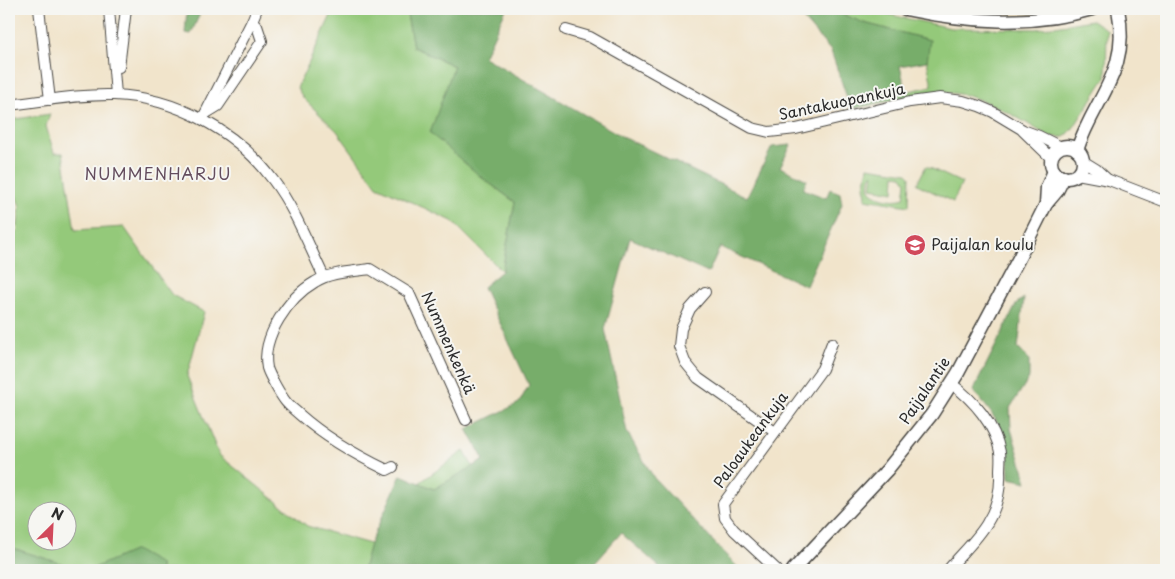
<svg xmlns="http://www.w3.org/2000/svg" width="1175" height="579" font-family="'Playpen Sans',sans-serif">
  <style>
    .green { fill: #94c97a; stroke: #607a52; fill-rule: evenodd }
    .forest { fill: #77ad6a; stroke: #516c4a }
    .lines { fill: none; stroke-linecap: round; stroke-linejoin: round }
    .minor-casing { stroke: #494743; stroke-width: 12 }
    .tertiary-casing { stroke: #494743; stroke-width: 15 }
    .minor { stroke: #fff; stroke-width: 10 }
    .tertiary { stroke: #fff; stroke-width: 12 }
    .labels { text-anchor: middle; stroke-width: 4; stroke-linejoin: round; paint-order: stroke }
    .street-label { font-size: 15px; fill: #2b2b2b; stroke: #f6f6f2 }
    .poi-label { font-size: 15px; fill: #2b2b2b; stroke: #f6f6f2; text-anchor: start }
    .neighbourhood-label { font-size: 16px; letter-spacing: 1px; fill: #644d5e; stroke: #f6f6f2 }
  </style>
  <rect width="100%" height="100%" fill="#f6f6f2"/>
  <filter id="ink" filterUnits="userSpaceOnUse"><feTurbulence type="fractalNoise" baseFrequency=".02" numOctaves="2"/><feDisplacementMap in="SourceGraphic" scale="10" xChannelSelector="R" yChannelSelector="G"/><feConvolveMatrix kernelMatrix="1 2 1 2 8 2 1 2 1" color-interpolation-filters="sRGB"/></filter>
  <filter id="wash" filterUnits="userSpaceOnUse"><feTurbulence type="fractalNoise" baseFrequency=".0096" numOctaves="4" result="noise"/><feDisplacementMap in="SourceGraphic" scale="20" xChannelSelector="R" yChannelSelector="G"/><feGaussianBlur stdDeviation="1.12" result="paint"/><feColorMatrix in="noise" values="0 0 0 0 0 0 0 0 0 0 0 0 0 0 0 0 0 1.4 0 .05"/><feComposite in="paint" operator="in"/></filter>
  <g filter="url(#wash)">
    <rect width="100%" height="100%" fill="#f1e4cb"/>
    <!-- green -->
    <g class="green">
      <polygon points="334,9 406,9 413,47 454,66 481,177 515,202 502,271 452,221 377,186 337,131 304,99 297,88"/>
      <path d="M829 9H874L891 15 951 28 1037 29 1092 20 1107 30 1106 77 1074 127 1068 134 1064 137H1055L1048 136C1015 116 979 92 938 92 928 92 917 95 907 97L905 92 932 86 927 61 929 40 864 23Z"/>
      <polygon points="932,9 1039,9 1001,13"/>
      <path d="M50 114 46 126 54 153H63L75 230 124 227 172 295 204 312 187 376 219 455 307 526 370 544 363 570H160V564L82 570 9 547V235L17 233 20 206 9 180V120ZM38 512H68V542H38Z"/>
      <polygon points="926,166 962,183 953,202 917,184"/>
      <path d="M868 167 907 173 910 176 909 206 865 199 866 194 864 187ZM873 173 871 188 894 192 895 175 902 176 906 182 904 198C894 202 873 198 869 188L870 177Z"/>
      <polygon points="464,451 473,467 434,489 419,483"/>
    </g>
    <!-- forest -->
    <g class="forest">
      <polygon points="187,9 202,9 191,34 185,33"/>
      <polygon points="406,9 506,9 484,57 625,138 747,197 772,147 791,145 780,167 807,180 803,189 826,198 830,189 840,193 842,204 806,286 720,247 708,273 630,238 605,329 627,432 654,478 740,570 663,570 621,533 588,570 363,570 370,544 401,475 434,489 484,460 467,429 519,403 529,385 483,287 502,271 515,202 481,177 430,133 454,66 413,47"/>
      <polygon points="791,9 829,9 864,23 930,40 927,61 900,66 907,97 851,109 831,51 797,12"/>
      <path d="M1024 298 1018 348 1029 360V378L1010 408 1011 429 1027 482 1009 478C1008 436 1001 422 973 391L1017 303Z"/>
      <polygon points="9,547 82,570 9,570"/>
      <polygon points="135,550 160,564 160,570 89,570"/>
    </g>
  </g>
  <g filter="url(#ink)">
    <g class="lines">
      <!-- minor casing -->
      <g class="minor-casing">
        <g id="minor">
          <polyline points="39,9 50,100"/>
          <polyline points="109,9 116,95"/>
          <polyline points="566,30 590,37 752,128 769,132 796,129 910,102 940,98 963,101 979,106 993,112 1023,130 1039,136 1061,147"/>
          <polyline points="119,67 126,9"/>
          <path d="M9 105C44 101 79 94 114 95 175 97 237 131 273 180 295 209 308 244 324 277"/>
          <polyline points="205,114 252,21"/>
          <polyline points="202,119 205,114 218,106 262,41 257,26 252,21 257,9"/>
          <polyline points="1023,131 1052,159"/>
          <polyline points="1083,161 1096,169 1108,180"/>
          <polyline points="1077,174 1109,180 1166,202"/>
          <polyline points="705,292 690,309 681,329 679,346 685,362 698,378 775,432"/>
          <path d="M393 467 387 470C356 455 326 438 300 415 296 411 290 407 286 402 281 396 269 375 267 368 261 337 289 297 315 282 331 272 352 272 370 269L409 293 466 420"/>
          <polyline points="777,570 734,530 725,518 723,504 822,369 832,343"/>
          <path d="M948 570C960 555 977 540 987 523 997 507 1001 489 1000 471 1000 465 1001 458 1000 452 995 424 973 400 952 384"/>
        </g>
      </g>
      <!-- tertiary casing -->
      <g class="tertiary-casing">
        <g id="tertiary">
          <path d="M905 9C967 22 1031 27 1092 9"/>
          <circle cx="1067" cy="162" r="16"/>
          <path d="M1077 150C1095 96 1131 72 1118 9"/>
          <polyline points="1046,204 1047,187 1054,171"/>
          <polyline points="793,570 887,470 932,414 958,373 1020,256 1046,204 1057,191 1064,177"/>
        </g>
      </g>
      <!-- minor -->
      <use href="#minor" class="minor"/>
      <!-- tertiary -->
      <use href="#tertiary" class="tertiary"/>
    </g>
  </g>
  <!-- icons -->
  <defs>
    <g id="school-disc" transform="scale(1.125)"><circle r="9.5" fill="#d1495b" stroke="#f6f6f2"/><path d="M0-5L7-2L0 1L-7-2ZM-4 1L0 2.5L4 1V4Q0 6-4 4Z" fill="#fff"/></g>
  </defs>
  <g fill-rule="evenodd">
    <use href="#school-disc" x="915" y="245"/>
  </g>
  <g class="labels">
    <!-- street labels -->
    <g class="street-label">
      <text transform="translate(842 102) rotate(-12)" y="5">Santakuopankuja</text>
      <text transform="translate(448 343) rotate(66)" y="5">Nummenkenkä</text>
      <text transform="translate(925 391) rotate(-56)" y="5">Paijalantie</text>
      <text transform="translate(751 440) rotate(-54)" y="5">Paloaukeankuja</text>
    </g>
    <!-- poi labels -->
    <g class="poi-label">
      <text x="931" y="250">Paijalan koulu</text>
    </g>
    <!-- neighbourhood labels -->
    <g class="neighbourhood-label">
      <text x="158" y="180">NUMMENHARJU</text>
    </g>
  </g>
  <!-- margin -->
  <rect width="1175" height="579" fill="none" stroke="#f6f6f2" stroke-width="30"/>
  <!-- north arrow -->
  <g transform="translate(52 526) rotate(24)"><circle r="24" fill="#f6f6f2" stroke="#a5a5a2"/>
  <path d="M0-4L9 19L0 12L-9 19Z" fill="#d1495b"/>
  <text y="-8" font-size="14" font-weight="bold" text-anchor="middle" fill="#2b2b2b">N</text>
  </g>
</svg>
